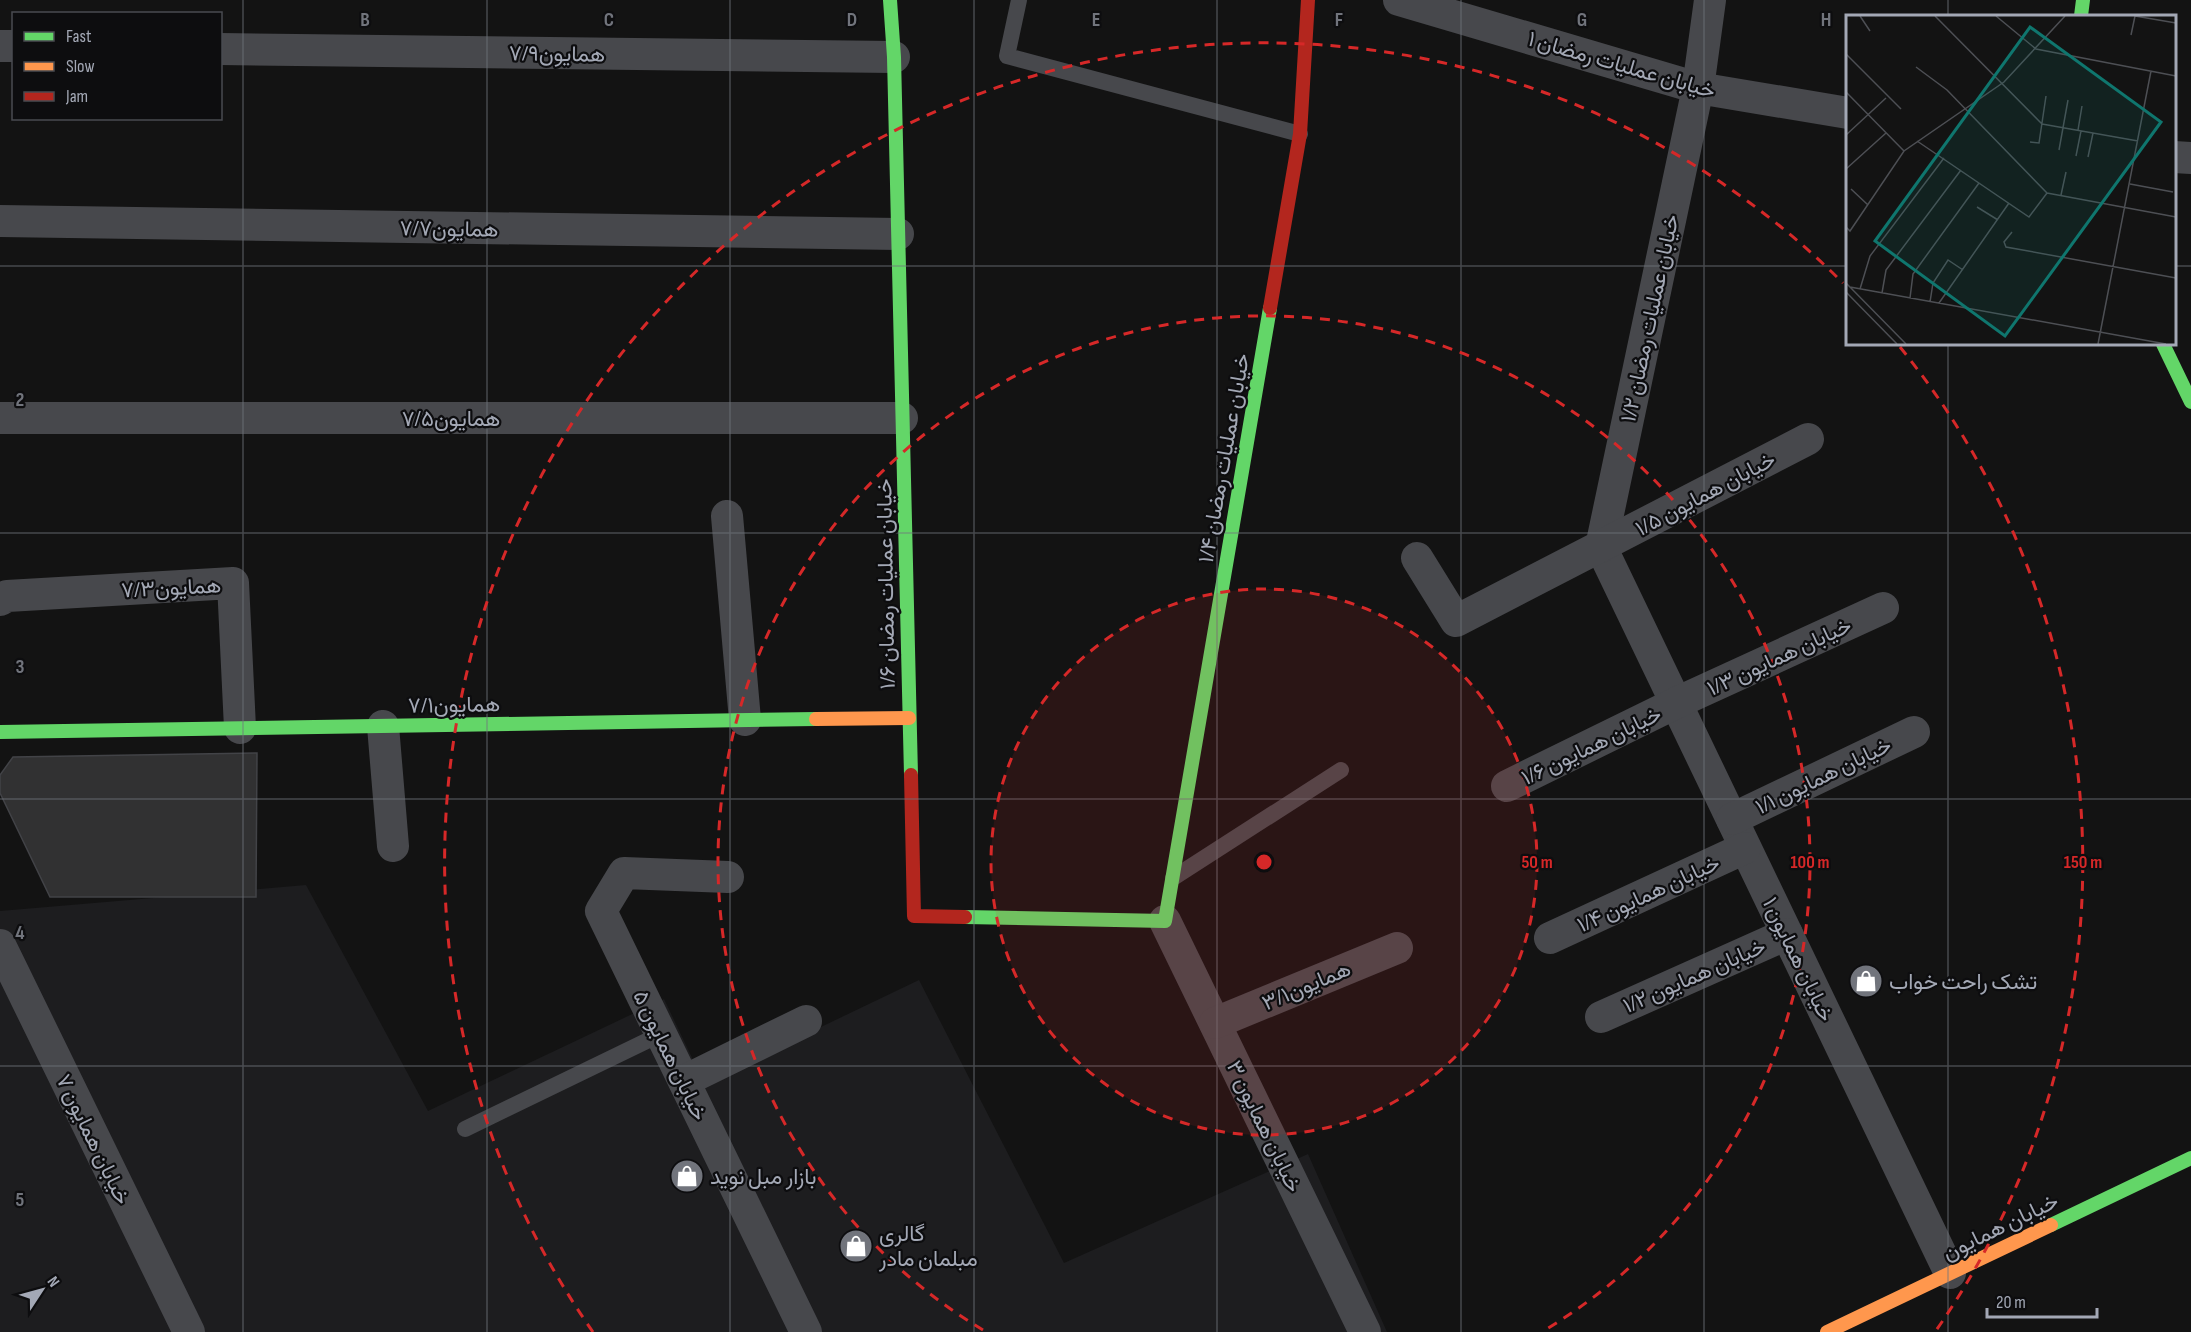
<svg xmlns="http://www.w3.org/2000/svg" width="2191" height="1332" font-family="'Sofia Sans Condensed',Vazirmatn,sans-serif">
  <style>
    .built { fill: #1d1d1f }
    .building { fill: #313132; stroke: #424347; stroke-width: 1.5 }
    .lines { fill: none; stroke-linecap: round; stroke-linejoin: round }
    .lane { stroke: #47484c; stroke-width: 16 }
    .street { stroke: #47484c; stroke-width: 32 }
    .fast { stroke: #63d668; stroke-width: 14 }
    .slow { stroke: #ff974d; stroke-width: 14 }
    .jam { stroke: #b3261e; stroke-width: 14 }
    .grid { fill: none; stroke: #71747c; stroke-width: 1.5; stroke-opacity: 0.55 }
    .ring { fill: none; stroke: #d62828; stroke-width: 3; stroke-dasharray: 10 8 }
    .labels { text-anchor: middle; stroke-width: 4.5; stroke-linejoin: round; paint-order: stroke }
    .street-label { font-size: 22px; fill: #a3a8b5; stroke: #0d0d0f }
    .poi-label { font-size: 22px; fill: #a3a8b5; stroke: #0d0d0f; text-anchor: start }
    .inset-road { fill: none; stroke: #4d4f54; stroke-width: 1.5 }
    .view { fill: #0f766e; fill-opacity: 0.15; stroke: #0f766e; stroke-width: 3 }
    .inset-edge { fill: none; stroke: #a3a8b5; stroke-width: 3 }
    .grid-label { font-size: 20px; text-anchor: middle; font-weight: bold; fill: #71747c; stroke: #0d0d0f; stroke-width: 4.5; stroke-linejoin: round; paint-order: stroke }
    .centre { fill: #d62828; stroke: #0d0d0f; stroke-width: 3 }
    .ring-label { font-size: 18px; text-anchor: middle; font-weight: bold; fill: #d62828; stroke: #0d0d0f; stroke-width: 4.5; stroke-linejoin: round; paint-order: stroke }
  </style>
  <rect width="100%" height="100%" fill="#131313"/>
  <!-- built -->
  <polygon class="built" points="306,885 428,1111 664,999 704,1083 919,980 1064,1263 1308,1154 1387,1332 0,1332 0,911"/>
  <!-- building -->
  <polygon class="building" points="257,753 256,897 50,897 0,793 0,775 13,757"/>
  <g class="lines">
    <!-- lane -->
    <g class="lane">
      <polyline points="1019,0 1007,56 1300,134"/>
      <polyline points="1173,878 1341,770"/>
      <polyline points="465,1129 661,1034"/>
    </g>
    <!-- street -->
    <g class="street">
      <polyline points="1399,0 1698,88 1848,113"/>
      <polyline points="0,46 14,46"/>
      <polyline points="220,49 894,57"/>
      <polyline points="2174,157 2191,158"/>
      <polyline points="0,221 898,234"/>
      <polyline points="0,418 902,418"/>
      <polyline points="727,516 745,720"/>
      <polyline points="1601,547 1950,1273"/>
      <polyline points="1601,547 1698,88 1710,0"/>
      <polyline points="1417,558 1456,621 1808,439"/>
      <polyline points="0,600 7,596 233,583 240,728"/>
      <polyline points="383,726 393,846"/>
      <polyline points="1507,786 1676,703 1883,608"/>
      <polyline points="1732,819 1914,732"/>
      <polyline points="728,877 624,873 601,911 806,1332"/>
      <polyline points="1165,921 1365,1332"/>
      <polyline points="1550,938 1745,848"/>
      <polyline points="0,945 189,1332"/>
      <polyline points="1601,1017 1787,934"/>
      <polyline points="1215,1023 1397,948"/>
      <polyline points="684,1081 806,1021"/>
    </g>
    <!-- fast -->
    <g class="fast">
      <polyline points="890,0 894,57 911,775"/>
      <polyline points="2081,16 2083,0"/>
      <polyline points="2163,344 2191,402"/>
      <polyline points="0,732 816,719"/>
      <polyline points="965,917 1165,921 1270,308"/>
      <polyline points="2051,1225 2191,1158"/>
    </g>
    <!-- slow -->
    <g class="slow">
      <polyline points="816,719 909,718"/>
      <polyline points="1827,1332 2051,1225"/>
    </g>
    <!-- jam -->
    <g class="jam">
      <polyline points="1270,308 1300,134 1308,0"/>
      <polyline points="911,775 914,916 965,917"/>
    </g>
  </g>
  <!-- grid -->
  <path class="grid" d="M243 0V1332M487 0V1332M730 0V1332M974 0V1332M1217 0V1332M1461 0V1332M1704 0V1332M1948 0V16M0 266H1848M2174 266H2191M1948 344V1332M0 533H2191M0 799H2191M0 1066H2191"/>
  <!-- distance rings -->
  <circle cx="1264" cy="862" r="273" fill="#d62828" fill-opacity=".12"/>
  <g class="ring">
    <circle cx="1264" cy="862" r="273"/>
    <path d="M983 1330A546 546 0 1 1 1545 1330"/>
    <path d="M593 1332A819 819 0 0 1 1843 283M1900 347A819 819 0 0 1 1935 1332"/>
  </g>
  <!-- icons -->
  <defs>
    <g id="shop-disc" transform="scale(1.725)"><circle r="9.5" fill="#71747c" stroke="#0d0d0f"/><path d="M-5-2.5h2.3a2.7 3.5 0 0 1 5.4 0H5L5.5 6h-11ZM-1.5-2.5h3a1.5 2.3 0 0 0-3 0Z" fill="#fff"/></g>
  </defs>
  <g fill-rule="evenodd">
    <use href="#shop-disc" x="1866" y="981"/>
    <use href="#shop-disc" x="687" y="1176"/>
    <use href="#shop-disc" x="856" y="1246"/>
  </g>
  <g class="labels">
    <!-- street labels -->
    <g class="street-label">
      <text transform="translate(557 53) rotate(1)" y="8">همایون۷/۹</text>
      <text transform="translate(1622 64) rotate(16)" y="8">خیابان عملیات رمضان ۱</text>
      <text transform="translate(449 228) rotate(1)" y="8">همایون۷/۷</text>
      <text transform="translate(1649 318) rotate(-78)" y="8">خیابان عملیات رمضان ۱/۲</text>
      <text x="451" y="426">همایون۷/۵</text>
      <text transform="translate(1223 458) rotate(-80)" y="8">خیابان عملیات رمضان ۱/۴</text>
      <text transform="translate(1705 493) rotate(-28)" y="8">خیابان همایون ۱/۵</text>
      <text transform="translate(885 584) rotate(-91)" y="8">خیابان عملیات رمضان ۱/۶</text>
      <text transform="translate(171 587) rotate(-3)" y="8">همایون۷/۳</text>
      <text transform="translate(1779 656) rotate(-25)" y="8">خیابان همایون ۱/۳</text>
      <text transform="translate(454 704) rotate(-1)" y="8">همایون۷/۱</text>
      <text transform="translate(1591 745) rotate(-26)" y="8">خیابان همایون ۱/۶</text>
      <text transform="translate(1823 775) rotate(-26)" y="8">خیابان همایون ۱/۱</text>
      <text transform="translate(1648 893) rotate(-25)" y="8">خیابان همایون ۱/۴</text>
      <text transform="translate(1799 959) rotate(64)" y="8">خیابان همایون ۱</text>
      <text transform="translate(1694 975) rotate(-24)" y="8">خیابان همایون ۱/۲</text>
      <text transform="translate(1306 985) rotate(-23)" y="8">همایون۳/۱</text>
      <text transform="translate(671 1055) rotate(64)" y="8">خیابان همایون ۵</text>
      <text transform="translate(1265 1126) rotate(64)" y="8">خیابان همایون ۳</text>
      <text transform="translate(94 1139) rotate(64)" y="8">خیابان همایون ۷</text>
      <text transform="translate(2000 1226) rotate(-26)" y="8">خیابان همایون</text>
    </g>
    <!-- poi labels -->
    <g class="poi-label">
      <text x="1889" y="989">تشک راحت خواب</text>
      <text x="710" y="1184">بازار مبل نوید</text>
      <text x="879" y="1241">گالری<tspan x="879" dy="25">مبلمان مادر</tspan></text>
    </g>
  </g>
  <!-- overview -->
  <g transform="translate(1846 15)">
    <rect width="330" height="330" fill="#131313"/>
    <path class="inset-road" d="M14 1 24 16M89 1 196 109M150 1 190 34 330 61M289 1 330 8M285 20 289 1M0 39 55 94M70 52 101 75 201 178M0 77 58 136M196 109 292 126M232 115 236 91M0 120 40 83M71 126 183 202 201 178M184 127 193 128 200 81M213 135 222 85M230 141 235 116M242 142 247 118M0 154 40 118M284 169 327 177M5 174 22 190M201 178 330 202M215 180 220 157M131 192 152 205M0 212 4 216 58 136 158 67 219 1M166 217 158 227 160 232 330 263M0 268 60 329M4 272 320 329M14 274 24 241 98 143M0 277 51 329M36 278 40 255 115 155M64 283 67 259 133 168M84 287 87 268 102 245 117 255M93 288 163 188M252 329 305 56"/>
    <path class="view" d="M184 12 315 107 159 321 29 226Z"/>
    <rect width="330" height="330" class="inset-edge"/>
  </g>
  <g class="grid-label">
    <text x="365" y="26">B</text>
    <text x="609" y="26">C</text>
    <text x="852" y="26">D</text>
    <text x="1096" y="26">E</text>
    <text x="1339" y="26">F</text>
    <text x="1582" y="26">G</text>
    <text x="1826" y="26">H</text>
    <text x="20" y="406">2</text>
    <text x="20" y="673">3</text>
    <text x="20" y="939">4</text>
    <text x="20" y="1206">5</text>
  </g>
  <circle cx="1264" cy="862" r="9" class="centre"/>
  <g class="ring-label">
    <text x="1537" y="868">50 m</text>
    <text x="1810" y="868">100 m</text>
    <text x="2083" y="868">150 m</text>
  </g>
  <!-- legend -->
  <rect x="12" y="12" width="210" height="108" fill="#0d0d0f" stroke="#494b51" stroke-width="1.5"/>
  <rect x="24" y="32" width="30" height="9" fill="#63d668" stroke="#494b51" stroke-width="1.5"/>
  <text x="66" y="42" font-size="18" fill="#a3a8b5">Fast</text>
  <rect x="24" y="62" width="30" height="9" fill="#ff974d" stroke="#494b51" stroke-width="1.5"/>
  <text x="66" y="72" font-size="18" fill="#a3a8b5">Slow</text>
  <rect x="24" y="92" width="30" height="9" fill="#b3261e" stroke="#494b51" stroke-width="1.5"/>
  <text x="66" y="102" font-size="18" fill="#a3a8b5">Jam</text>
  <!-- north arrow -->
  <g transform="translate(42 1290) rotate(54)" stroke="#0d0d0f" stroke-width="4.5" paint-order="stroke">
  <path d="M0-4.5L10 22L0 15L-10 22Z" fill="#a3a8b5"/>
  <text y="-9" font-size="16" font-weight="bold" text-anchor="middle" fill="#a3a8b5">N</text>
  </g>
  <!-- scale -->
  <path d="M1987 1308v9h110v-9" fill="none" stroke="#a3a8b5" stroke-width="3"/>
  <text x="1996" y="1308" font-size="18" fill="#a3a8b5" stroke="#0d0d0f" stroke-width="4.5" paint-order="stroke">20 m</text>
</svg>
